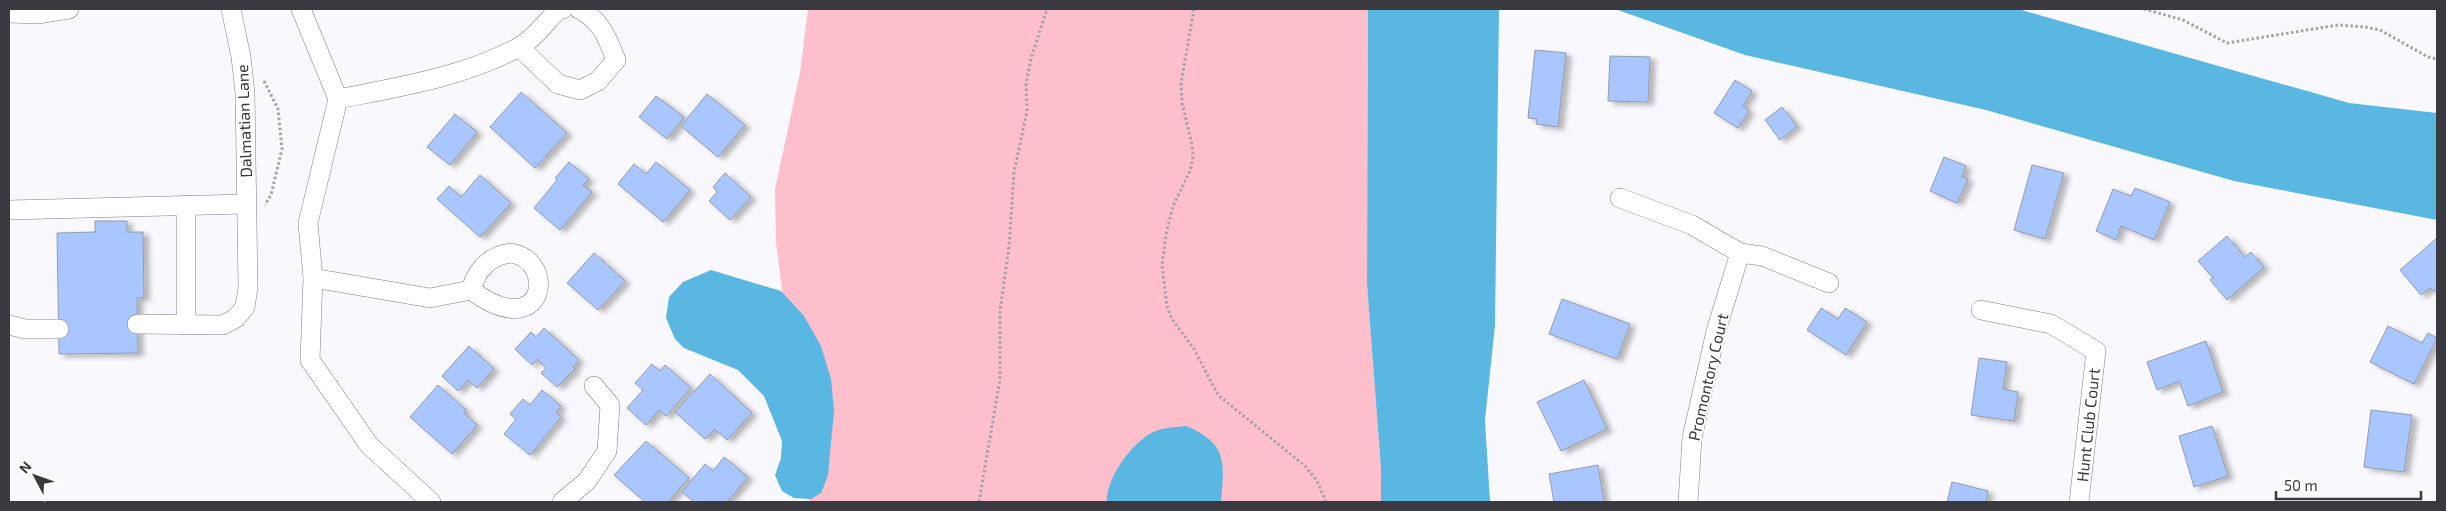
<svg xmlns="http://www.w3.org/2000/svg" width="2446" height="511" font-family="'Exo 2',sans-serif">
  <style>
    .green { fill: #fdbfcc }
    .water { fill: #5ab7e1 }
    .building { fill: #a9c6fe; stroke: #939bab; filter: url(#shadow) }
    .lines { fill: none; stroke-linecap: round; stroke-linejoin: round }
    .minor-casing { stroke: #7f7b8c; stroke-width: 20 }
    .path { stroke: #a5a3a9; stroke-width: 3; stroke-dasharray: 2.5 2.5; stroke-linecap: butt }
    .minor { stroke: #fff; stroke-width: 19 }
    .labels { text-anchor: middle; stroke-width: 4; stroke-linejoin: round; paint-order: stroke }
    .street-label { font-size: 16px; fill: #3b3940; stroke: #fff }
  </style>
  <defs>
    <filter id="shadow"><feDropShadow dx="5.5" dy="3" stdDeviation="2.5" flood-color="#0004"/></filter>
  </defs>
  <rect width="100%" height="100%" fill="#f9f8fc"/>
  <!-- green -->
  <polygon class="green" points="808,9 1368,9 1367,284 1381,468 1381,502 809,502 776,242 775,189 800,73"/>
  <!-- water -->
  <g class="water">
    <polygon points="1368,9 1499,9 1495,325 1485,420 1490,502 1381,502 1381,468 1367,284"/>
    <polygon points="1615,9 2018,9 2349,103 2437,113 2437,220 2234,181 1986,110 1745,55"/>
    <polygon points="711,270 781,291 804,316 821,346 831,379 834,411 828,475 821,493 811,499 794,498 782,491 775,475 781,458 782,441 764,396 738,370 684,348 675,339 666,318 669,297 683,282"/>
    <path d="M1186 426C1227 443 1225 462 1221 502H1107C1105 478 1136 436 1159 430 1168 427 1178 427 1186 426Z"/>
  </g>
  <!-- building -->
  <g class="building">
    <polygon points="1535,50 1566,53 1558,127 1536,124 1537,119 1528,118"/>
    <polygon points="1610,56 1650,57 1648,102 1608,101"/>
    <polygon points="1735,80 1752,91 1743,106 1749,111 1738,128 1714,113"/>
    <polygon points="521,92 567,133 535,168 490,127"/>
    <polygon points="707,94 745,125 718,157 681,126"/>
    <polygon points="656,96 684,117 667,139 639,117"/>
    <polygon points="1782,107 1797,126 1780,140 1765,120"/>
    <polygon points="455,114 477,132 450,165 427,147"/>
    <polygon points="1944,157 1966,166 1962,177 1968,179 1957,203 1930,191"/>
    <polygon points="569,162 589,179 583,185 592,192 560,230 534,208 557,180 555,178"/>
    <polygon points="656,162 690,190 663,222 618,184 634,164 646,174"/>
    <polygon points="2032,165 2064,173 2045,239 2014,230"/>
    <polygon points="725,173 751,197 730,220 709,201 717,192 713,187"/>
    <polygon points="480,175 511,203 480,237 437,199 449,186 461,197"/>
    <polygon points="2135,188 2170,202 2154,240 2121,226 2116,240 2096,231 2113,189 2131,196"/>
    <polygon points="95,221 127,221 127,232 143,232 144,298 137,298 138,353 59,354 57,233 95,232"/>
    <polygon points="2227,236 2245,257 2251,252 2264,267 2227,300 2210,280 2213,278 2198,261"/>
    <polygon points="2437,238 2437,288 2433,291 2430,288 2421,295 2400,270"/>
    <polygon points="594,253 625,281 598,310 567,283"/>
    <polygon points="1562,299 1630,324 1617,359 1549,334"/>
    <polygon points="1821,308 1838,319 1845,308 1867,322 1846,355 1807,330"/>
    <polygon points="2388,326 2422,343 2428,333 2437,338 2414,384 2370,362"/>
    <polygon points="544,328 579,360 573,367 575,369 557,387 541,373 546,368 537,359 532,365 515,349 531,332 536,337"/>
    <polygon points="2206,341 2223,392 2188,406 2179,381 2157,390 2147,362"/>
    <polygon points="469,346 494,369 477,388 468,380 458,391 442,376"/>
    <polygon points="1979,358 2007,362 2003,389 2018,392 2014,421 1971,415"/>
    <polygon points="652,364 660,371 665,365 691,388 666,416 659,410 646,425 627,408 643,390 635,383"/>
    <polygon points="710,374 752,413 727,440 715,429 705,439 675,412"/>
    <polygon points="1584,380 1607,429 1561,451 1537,402"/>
    <polygon points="438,385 466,410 464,413 477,425 452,454 410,417"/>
    <polygon points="542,390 561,406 556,412 561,417 530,455 504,434 516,419 510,414 523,399 530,405"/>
    <polygon points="2371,410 2412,415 2404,472 2364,467"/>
    <polygon points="2212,426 2228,476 2194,487 2179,436"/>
    <polygon points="646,441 689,478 668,502 645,502 614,475"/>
    <polygon points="724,457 748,477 727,502 694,502 682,492 705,464 713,471"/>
    <polygon points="1598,465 1604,502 1554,502 1549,474"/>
    <polygon points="1952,482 1988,491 1986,502 1947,502"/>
  </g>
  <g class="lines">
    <!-- minor casing -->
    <g class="minor-casing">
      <g id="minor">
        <polyline points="301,9 338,99 308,223 313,278 310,360 369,445 431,502"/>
        <polyline points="9,13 37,14 69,9"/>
        <path d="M519 47 558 84 580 90 598 81 616 60C607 37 601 20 579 9"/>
        <path d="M338 99C398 87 464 77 519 47 534 39 546 22 558 10L563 9"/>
        <polyline points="1620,198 1692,225 1740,253 1762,256 1829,283"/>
        <polyline points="186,205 186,325"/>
        <polyline points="9,210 246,204"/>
        <path d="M511 253C558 261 545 345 471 290 477 269 489 256 511 253Z"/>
        <polyline points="313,278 430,298 471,290"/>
        <polyline points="1981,310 2051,324 2096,351 2079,502"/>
        <polyline points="137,324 223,325 236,318 245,307 248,288 245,93 241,57 231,9"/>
        <polyline points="9,325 25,329 59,329"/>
        <polyline points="562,502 587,481 607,451 610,405 594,386"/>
        <polyline points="1688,502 1692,438 1716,331 1740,253"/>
      </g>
    </g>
    <!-- path -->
    <g class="path">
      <polyline points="1194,9 1181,83 1182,103 1192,145 1193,158 1190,171 1173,206 1166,234 1162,265 1167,306 1172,319 1194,349 1218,395 1305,466 1317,481 1326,502"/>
      <polyline points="2144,9 2183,20 2227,43 2338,25 2365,27 2380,30 2428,57 2437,59"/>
      <polyline points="264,81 278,109 282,149 271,195 265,205"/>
      <polyline points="979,502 1000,379 1000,311 1009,247 1014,172 1027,111 1026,85 1031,58 1047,9"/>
    </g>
    <!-- minor -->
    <use href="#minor" class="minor"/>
  </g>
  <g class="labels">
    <!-- street labels -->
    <g class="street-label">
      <text transform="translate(244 121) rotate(-92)" y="6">Dalmatian Lane</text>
      <text transform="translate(1708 377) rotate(-77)" y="6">Promontory Court</text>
      <text transform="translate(2088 425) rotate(-84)" y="6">Hunt Club Court</text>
    </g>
  </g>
  <!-- border -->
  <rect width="2446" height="511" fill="none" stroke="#3b3940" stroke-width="20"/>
  <!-- north arrow -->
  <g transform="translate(35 476) rotate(311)" stroke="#ffffff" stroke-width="4" paint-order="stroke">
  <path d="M0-4L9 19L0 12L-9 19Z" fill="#3b3940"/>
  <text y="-8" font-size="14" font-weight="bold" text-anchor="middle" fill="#3b3940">N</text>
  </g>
  <!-- scale -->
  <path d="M2276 491v8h145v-8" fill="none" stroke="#3b3940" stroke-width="2.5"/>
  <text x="2284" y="491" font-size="15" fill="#3b3940" stroke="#ffffff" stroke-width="4" paint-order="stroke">50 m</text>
</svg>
